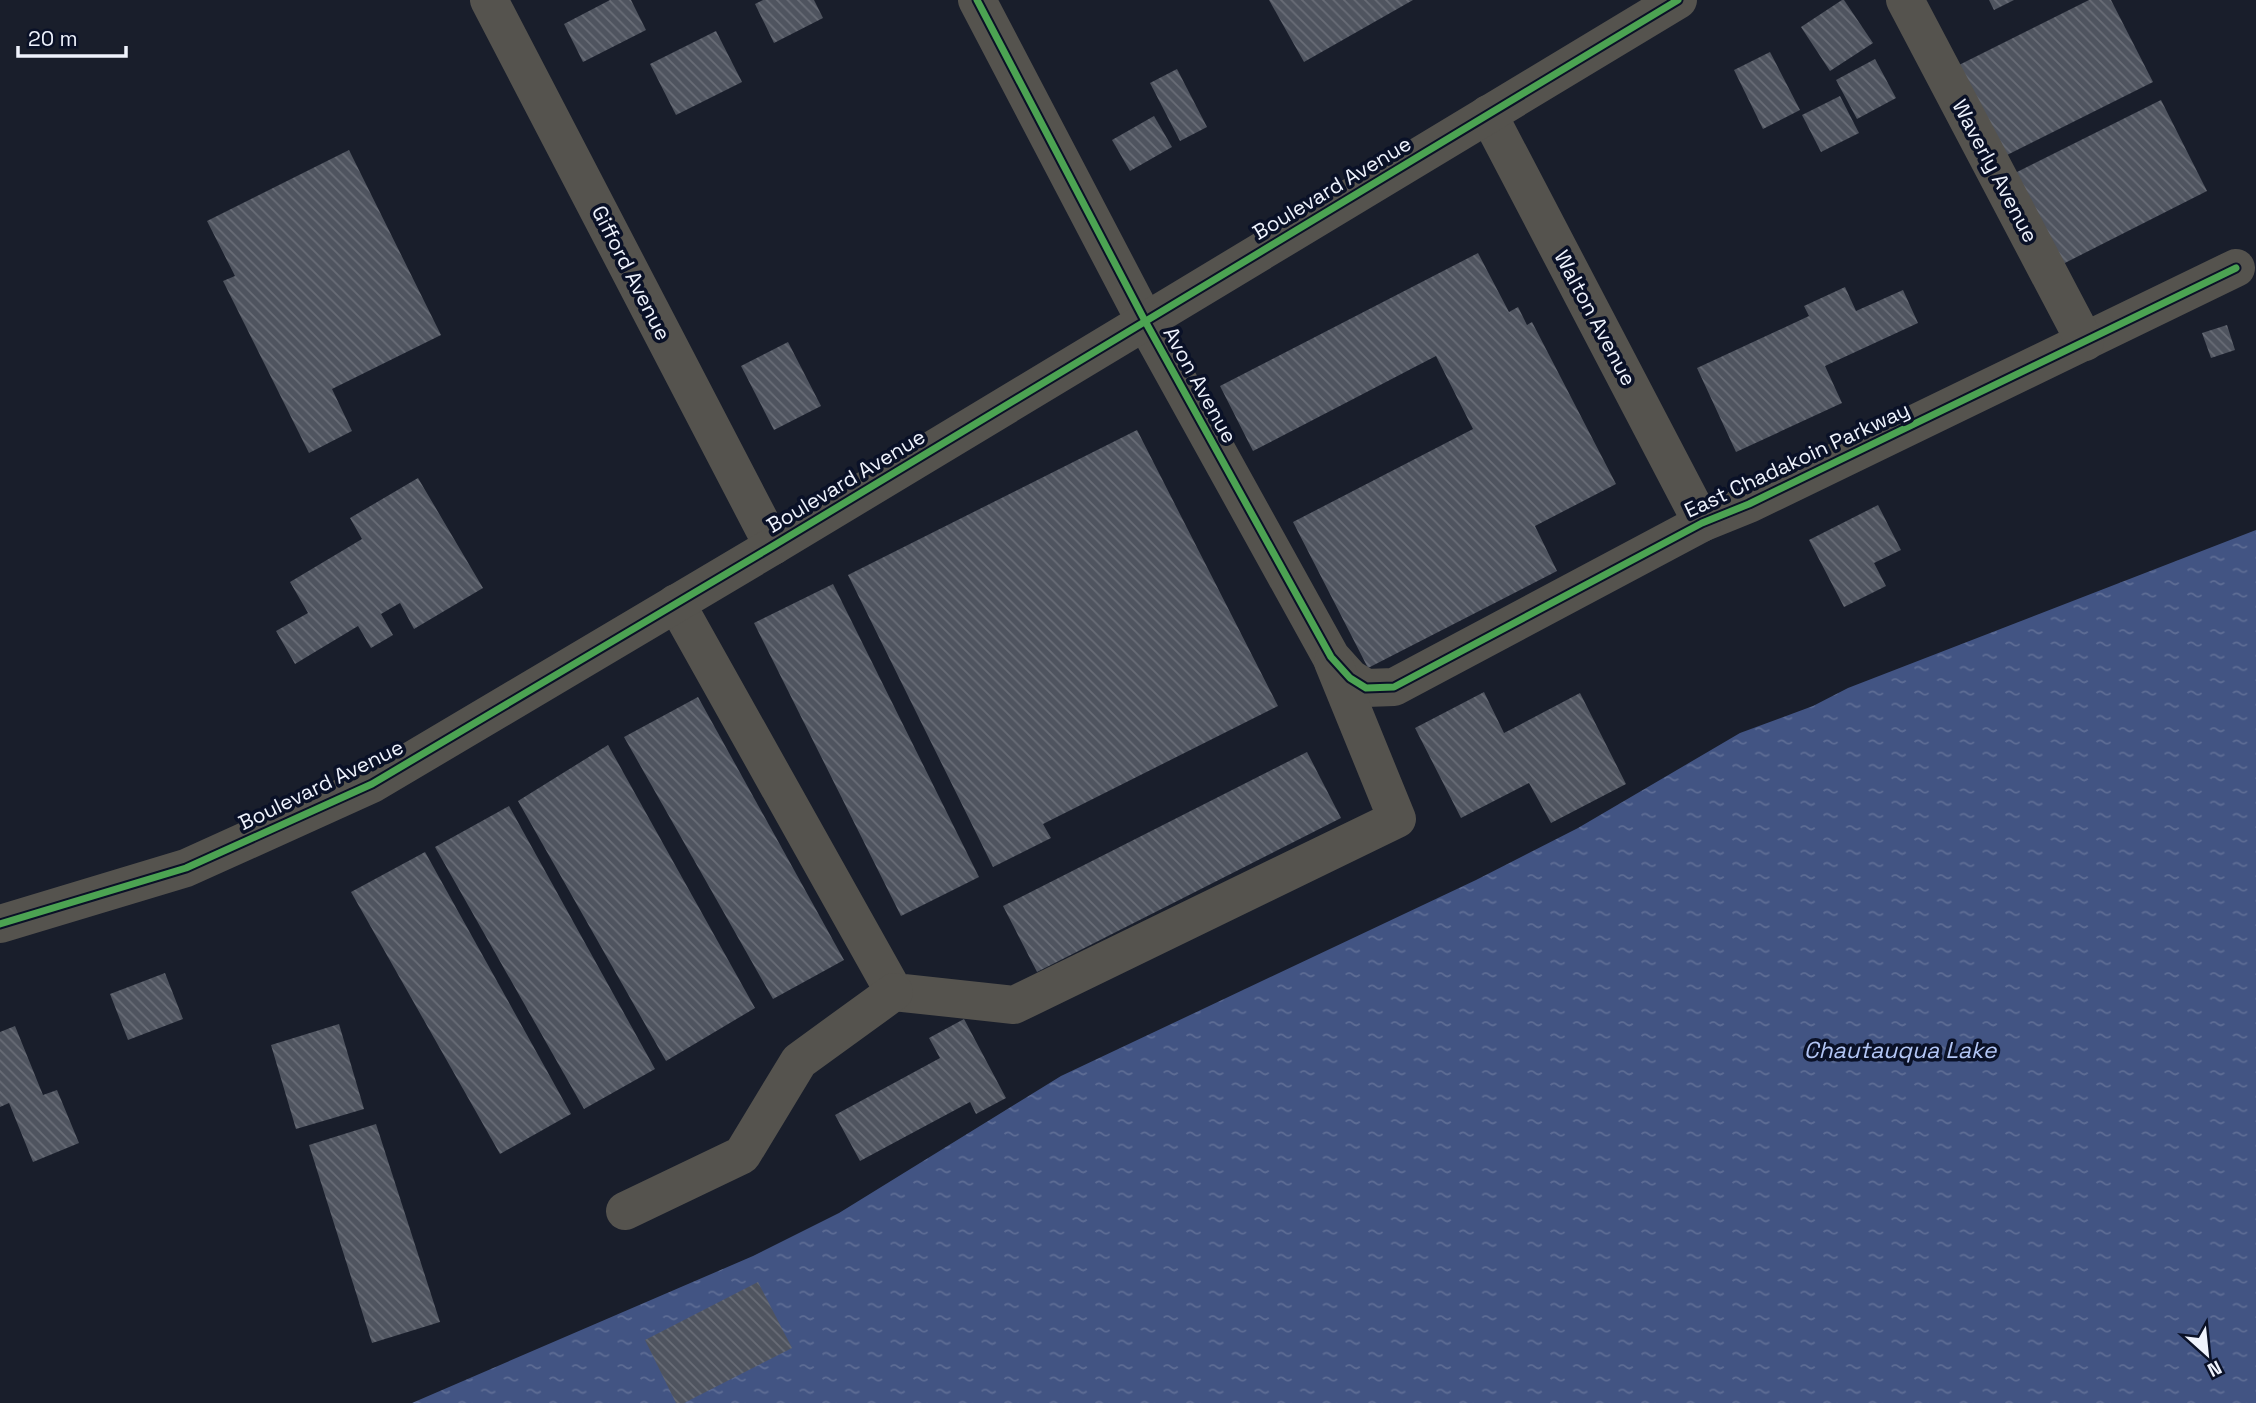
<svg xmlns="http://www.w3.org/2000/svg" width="2256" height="1403" font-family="'Space Grotesk',sans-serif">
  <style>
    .water { fill: url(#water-ripples) }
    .building { fill: url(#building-back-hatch) }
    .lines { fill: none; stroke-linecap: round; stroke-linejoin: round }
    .minor { stroke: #55534e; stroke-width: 38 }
    .cycleway-casing { stroke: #0a1127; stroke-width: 11 }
    .cycleway { stroke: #4ca352; stroke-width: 7 }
    .labels { text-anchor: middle; stroke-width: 7; stroke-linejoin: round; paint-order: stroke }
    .street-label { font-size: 21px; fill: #eff3fd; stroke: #0a1127 }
    .water-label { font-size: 23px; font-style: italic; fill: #b3c6f5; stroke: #0a1127 }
  </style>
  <defs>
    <pattern id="water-ripples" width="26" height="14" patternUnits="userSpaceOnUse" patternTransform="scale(1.75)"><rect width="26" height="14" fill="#425483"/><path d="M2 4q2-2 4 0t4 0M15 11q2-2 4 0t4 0" fill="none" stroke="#5e6d95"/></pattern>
    <pattern id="building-back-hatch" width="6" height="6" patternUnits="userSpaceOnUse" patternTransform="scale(1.75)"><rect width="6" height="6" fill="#4f545f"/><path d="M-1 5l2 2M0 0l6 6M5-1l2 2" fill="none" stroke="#696d77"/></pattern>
  </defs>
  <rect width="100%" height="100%" fill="#191e2b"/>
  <!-- water -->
  <polygon class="water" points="2256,530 2256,1403 412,1403 753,1256 839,1213 1061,1076 1476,880 1578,828 1740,733 1813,706 1848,688"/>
  <!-- building -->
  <g class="building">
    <polygon points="610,0 631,0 646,30 583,62 564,24"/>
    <polygon points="763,0 814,0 823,18 774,43 755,4"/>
    <polygon points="1269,0 1413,0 1304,62"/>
    <polygon points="1842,0 1844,0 1873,43 1830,71 1801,27"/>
    <polygon points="1989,0 2014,0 1994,10"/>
    <polygon points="2089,0 2111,0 2153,82 2001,158 1955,67"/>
    <polygon points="716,31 742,82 676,115 650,64"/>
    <polygon points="1770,52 1800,110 1763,129 1734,70"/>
    <polygon points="1875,59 1896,98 1857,119 1836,80"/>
    <polygon points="1177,69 1207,127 1180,141 1150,83"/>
    <polygon points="1840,96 1859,133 1821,152 1802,115"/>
    <polygon points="2161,100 2207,191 2055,268 2009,176"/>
    <polygon points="1154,116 1172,147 1130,171 1112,140"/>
    <polygon points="349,150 441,335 332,389 352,431 309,453 223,281 235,276 207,221"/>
    <polygon points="1478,253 1509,312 1518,307 1527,325 1532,322 1616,484 1535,526 1557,571 1368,668 1293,522 1473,429 1436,356 1253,451 1220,386"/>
    <polygon points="1845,287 1856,311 1903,290 1918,323 1825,366 1842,403 1736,452 1697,368 1809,316 1804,306"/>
    <polygon points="2227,325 2235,350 2211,358 2202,333"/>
    <polygon points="788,342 821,406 774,430 741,366"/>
    <polygon points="1137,430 1278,706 1043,824 1051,838 993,867 848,575"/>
    <polygon points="418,478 483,588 414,629 400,603 381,614 393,635 371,648 358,626 295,664 276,631 308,613 290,582 362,539 350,518"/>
    <polygon points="1878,505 1901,550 1874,563 1886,586 1844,607 1809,540"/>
    <polygon points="833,584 979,877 901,916 754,623"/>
    <polygon points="1484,692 1504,733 1580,693 1626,784 1551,823 1529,783 1461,818 1415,728"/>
    <polygon points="698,697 844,960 773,999 624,737"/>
    <polygon points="608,745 755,1008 666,1061 518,801"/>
    <polygon points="1307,752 1341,818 1037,972 1003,906"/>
    <polygon points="509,806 655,1069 584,1109 435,847"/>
    <polygon points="425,852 571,1114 500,1154 351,892"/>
    <polygon points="165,973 183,1019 128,1040 110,994"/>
    <polygon points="964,1019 1006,1098 976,1114 970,1102 860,1161 835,1115 940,1058 929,1038"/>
    <polygon points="339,1024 364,1109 296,1129 271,1045"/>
    <polygon points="15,1026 43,1095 57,1090 79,1143 33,1162 9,1103 0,1107 0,1032"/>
    <polygon points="376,1124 440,1322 372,1343 309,1145"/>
    <polygon points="758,1282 792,1348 684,1403 676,1403 645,1340"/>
  </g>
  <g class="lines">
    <!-- minor -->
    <g class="minor">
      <polyline points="489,0 773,546"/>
      <polyline points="977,0 1145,321 1331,657 1350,678 1366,688 1394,687 1702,523 1749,504 2236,268"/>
      <polyline points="1905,0 2085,342"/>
      <polyline points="1488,114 1702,523"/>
      <polyline points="676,603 894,992 1014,1005 1397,819 1333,662"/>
      <polyline points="0,924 186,868 372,784 773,546 1678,0"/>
      <polyline points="625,1211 742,1155 799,1061 894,992"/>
    </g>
    <!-- cycleway casing -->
    <g class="cycleway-casing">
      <g id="cycleway">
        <polyline points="977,0 1145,321 1331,657 1350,678 1366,688 1394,687 1702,523 1749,504 2236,268"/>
        <polyline points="0,924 186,868 372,784 773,546 1678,0"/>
      </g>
    </g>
    <!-- cycleway -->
    <use href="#cycleway" class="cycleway"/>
  </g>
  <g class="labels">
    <!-- street labels -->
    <g class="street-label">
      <text transform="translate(1995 171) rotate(62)" y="7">Waverly Avenue</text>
      <text transform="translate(1332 188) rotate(-31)" y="7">Boulevard Avenue</text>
      <text transform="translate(631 273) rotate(63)" y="7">Gifford Avenue</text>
      <text transform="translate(1595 318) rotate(62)" y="7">Walton Avenue</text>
      <text transform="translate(1200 385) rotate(61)" y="7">Avon Avenue</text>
      <text transform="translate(1797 460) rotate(-25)" y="7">East Chadakoin Parkway</text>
      <text transform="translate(846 481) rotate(-31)" y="7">Boulevard Avenue</text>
      <text transform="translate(321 785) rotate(-26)" y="7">Boulevard Avenue</text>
    </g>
    <!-- water labels -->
    <g class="water-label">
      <text x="1900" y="1058">Chautauqua Lake</text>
    </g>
  </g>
  <!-- north arrow -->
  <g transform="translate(2207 1354) rotate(153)" stroke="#0a1127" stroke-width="5" paint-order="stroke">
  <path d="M0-5L12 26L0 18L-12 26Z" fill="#eff3fd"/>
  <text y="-10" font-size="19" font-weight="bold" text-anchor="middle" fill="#eff3fd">N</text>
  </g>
  <!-- scale -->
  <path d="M18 46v10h108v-10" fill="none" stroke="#eff3fd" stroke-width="3.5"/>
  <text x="28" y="46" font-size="21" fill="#eff3fd" stroke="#0a1127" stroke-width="5" paint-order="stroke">20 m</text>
</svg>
